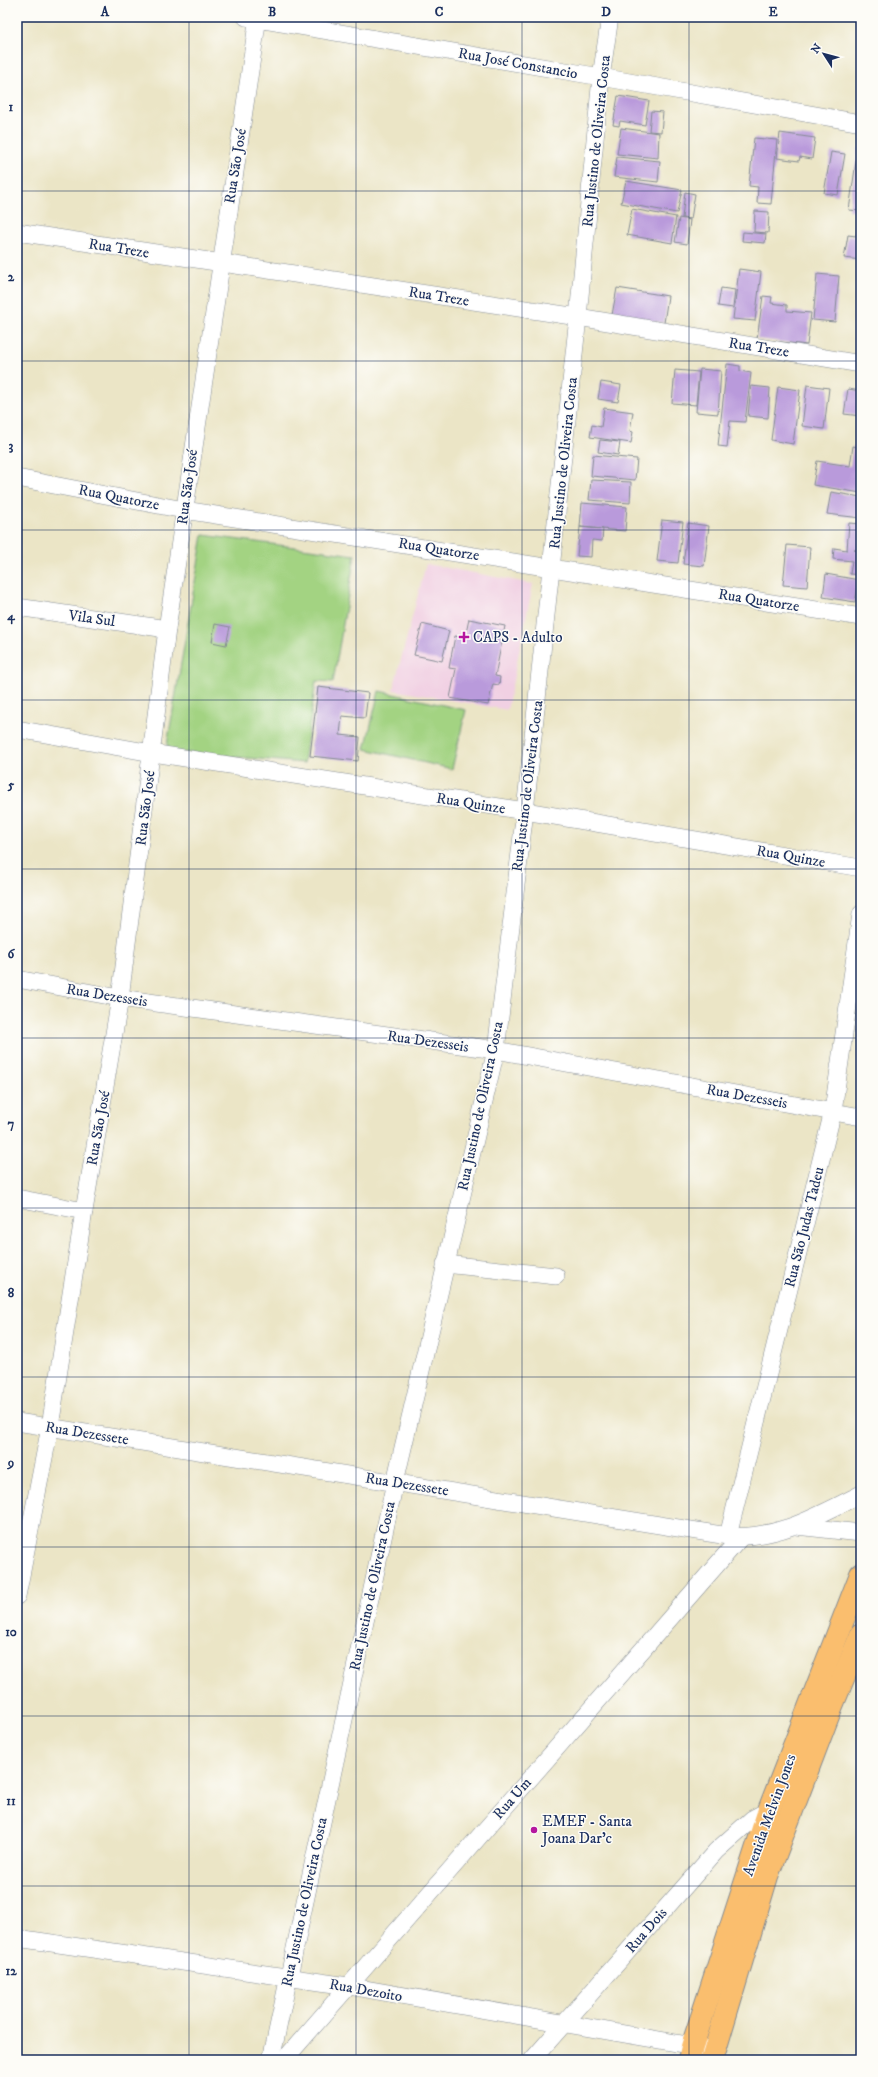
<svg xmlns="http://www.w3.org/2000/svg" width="878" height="2077" font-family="'IM FELL DW Pica',serif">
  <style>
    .built { fill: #f1d0e3 }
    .green { fill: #a3d382; stroke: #5f8170 }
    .building { fill: #b99adb }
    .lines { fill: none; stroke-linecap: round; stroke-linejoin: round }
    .minor-casing { stroke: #838a92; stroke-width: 18 }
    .major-casing { stroke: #838a92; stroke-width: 24 }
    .minor { stroke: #fff; stroke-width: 17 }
    .major { stroke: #fabe6e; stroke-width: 22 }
    .grid { fill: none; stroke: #1b2f5e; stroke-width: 1; stroke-opacity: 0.55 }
    .poi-dot { fill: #b5179e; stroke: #fdfcf7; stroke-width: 1.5 }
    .labels { text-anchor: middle; stroke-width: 3; stroke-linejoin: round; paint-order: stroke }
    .street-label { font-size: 15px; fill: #1b2f5e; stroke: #fdfcf7 }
    .poi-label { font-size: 15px; fill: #1b2f5e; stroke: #fdfcf7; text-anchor: start }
    .neatline { fill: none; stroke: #1b2f5e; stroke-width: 1.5 }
    .grid-label { font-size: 13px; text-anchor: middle; font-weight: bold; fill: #1b2f5e }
  </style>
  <rect width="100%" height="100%" fill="#fdfcf7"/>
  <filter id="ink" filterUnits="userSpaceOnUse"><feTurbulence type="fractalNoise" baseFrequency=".025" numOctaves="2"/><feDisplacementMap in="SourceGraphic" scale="8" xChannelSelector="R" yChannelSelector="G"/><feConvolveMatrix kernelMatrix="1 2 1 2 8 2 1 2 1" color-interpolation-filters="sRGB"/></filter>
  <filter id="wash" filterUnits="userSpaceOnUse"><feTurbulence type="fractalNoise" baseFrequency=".012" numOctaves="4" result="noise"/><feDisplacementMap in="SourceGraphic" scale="16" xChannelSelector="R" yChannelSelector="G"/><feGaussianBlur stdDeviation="0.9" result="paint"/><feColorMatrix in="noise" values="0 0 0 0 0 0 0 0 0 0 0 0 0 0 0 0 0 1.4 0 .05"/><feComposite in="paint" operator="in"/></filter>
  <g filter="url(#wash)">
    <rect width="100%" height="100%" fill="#ebe5c6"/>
    <!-- built -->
    <polygon class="built" points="426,564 533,584 507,710 393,690"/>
    <!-- green -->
    <g class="green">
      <polygon points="203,535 355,555 333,682 316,681 304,763 166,751"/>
      <polygon points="379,691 466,710 452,769 365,749"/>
    </g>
    <g id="blocks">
      <!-- building -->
      <g class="building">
        <polygon points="618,96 649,101 645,125 620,121 619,126 613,125"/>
        <polygon points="651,111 663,112 661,132 649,131"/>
        <polygon points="621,128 659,133 658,158 617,154"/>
        <polygon points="780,133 815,138 812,159 800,157 799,161 777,158"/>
        <polygon points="754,138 777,140 771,204 757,203 758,187 749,186"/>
        <polygon points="858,148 861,149 861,211 849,210"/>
        <polygon points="831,152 845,154 838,195 824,193"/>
        <polygon points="617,157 660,161 658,182 614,177"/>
        <polygon points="626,181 682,190 677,213 621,203"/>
        <polygon points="685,192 695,194 691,219 682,218"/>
        <polygon points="632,209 676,217 672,243 627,235"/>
        <polygon points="755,211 769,212 768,233 754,232"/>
        <polygon points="679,218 690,220 687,244 675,242"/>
        <polygon points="858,222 861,223 861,260 844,258 848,235 856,236"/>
        <polygon points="743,232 766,234 765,243 742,241"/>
        <polygon points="739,269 761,272 755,321 733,319"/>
        <polygon points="817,274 839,276 835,322 813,320"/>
        <polygon points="617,288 668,296 664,323 612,315"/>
        <polygon points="721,288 735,290 733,308 718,306"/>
        <polygon points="763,296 772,297 771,303 787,305 787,311 811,313 807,345 757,339"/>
        <polygon points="727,364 740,366 740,371 751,373 745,422 730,421 727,447 718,446"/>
        <polygon points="700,369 721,371 718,414 696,412"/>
        <polygon points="675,370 699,372 696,405 672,403"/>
        <polygon points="601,382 621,385 618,402 598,399"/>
        <polygon points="807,385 829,388 824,429 802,426"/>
        <polygon points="751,386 770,388 768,418 748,416"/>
        <polygon points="778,387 800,390 793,444 771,440"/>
        <polygon points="848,389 861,391 861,416 844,414"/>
        <polygon points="604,408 633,412 630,431 633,432 631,443 590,437 592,425 601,427"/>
        <polygon points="600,440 620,442 618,455 598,452"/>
        <polygon points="853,446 861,448 861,493 813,485 817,461 850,466"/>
        <polygon points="593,455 637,459 635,480 591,476"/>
        <polygon points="591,480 631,482 630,503 589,500"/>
        <polygon points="831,492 861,497 861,518 827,514"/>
        <polygon points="582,503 627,507 625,531 580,527"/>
        <polygon points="662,520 683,522 678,563 657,561"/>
        <polygon points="688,523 709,526 704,566 683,564"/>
        <polygon points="849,523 861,524 861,551 854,550 861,551 861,575 850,574 852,561 833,559 834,548 847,550"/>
        <polygon points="580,527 603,529 602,541 592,540 591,557 577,556"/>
        <polygon points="787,545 810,547 807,587 783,585"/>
        <polygon points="826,574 859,580 855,602 823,597"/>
        <polygon points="860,589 861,589 861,603 858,603"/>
        <polygon points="469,619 505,626 495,676 500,677 499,685 493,684 488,705 450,698 456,669 449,668 455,636 465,638"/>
        <polygon points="215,624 230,627 226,645 212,642"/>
        <polygon points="422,624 449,631 442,661 414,655"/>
        <polygon points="318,687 368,693 365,718 342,716 340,735 360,737 358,761 310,756"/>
      </g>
    </g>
  </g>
  <g filter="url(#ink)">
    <use href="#blocks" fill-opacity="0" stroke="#838a92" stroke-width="1"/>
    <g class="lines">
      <!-- minor casing -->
      <g class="minor-casing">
        <g id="minor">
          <polyline points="246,17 601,77 861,123"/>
          <polyline points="17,232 578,317 861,364"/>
          <polyline points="17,478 184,510 861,617"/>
          <polyline points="17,607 167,629"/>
          <polyline points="17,729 152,753 525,811 861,868"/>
          <polyline points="17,979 120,998 496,1050 861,1117"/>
          <polyline points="17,1198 84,1211"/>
          <polyline points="445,1264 556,1276"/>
          <path d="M17 1422 728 1536C777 1540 819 1515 861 1494"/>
          <polyline points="796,1526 861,1533"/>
          <polyline points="728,1536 833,1111 861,914"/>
          <polyline points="17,1596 50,1427 84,1211 120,998 167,629 258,17"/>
          <polyline points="17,1938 348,1986 705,2048"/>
          <polyline points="271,2060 395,1482 496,1050 525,811 578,317 601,77 610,17"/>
          <polyline points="284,2060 741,1537"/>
          <polyline points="532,2060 716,1851 752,1819 769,1810"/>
        </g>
      </g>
      <!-- major casing -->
      <g class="major-casing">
        <g id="major">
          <polyline points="689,2060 692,2047 769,1810 861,1574"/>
          <polyline points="712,2060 767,1876 831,1708 861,1635"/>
        </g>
      </g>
      <!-- minor -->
      <use href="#minor" class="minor"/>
      <!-- major -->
      <use href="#major" class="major"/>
    </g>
  </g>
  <!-- grid -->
  <path class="grid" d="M189 17V2060M356 17V2060M522 17V2060M689 17V2060M17 191H861M17 361H861M17 530H861M17 700H861M17 869H861M17 1038H861M17 1208H861M17 1377H861M17 1547H861M17 1716H861M17 1886H861"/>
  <!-- markers -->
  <g class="poi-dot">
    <path d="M462 631h4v4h4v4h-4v4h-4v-4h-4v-4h4z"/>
    <circle cx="534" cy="1830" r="4"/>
  </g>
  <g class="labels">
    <!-- street labels -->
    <g class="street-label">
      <text transform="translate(518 63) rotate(10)" y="5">Rua José Constancio</text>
      <text transform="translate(596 141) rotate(-84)" y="5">Rua Justino de Oliveira Costa</text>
      <text transform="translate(235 166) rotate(-81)" y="5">Rua São José</text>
      <text transform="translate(119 248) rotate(9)" y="5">Rua Treze</text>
      <text transform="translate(439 296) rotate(9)" y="5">Rua Treze</text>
      <text transform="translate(759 347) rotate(9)" y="5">Rua Treze</text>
      <text transform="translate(563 463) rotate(-84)" y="5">Rua Justino de Oliveira Costa</text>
      <text transform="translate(187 487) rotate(-82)" y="5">Rua São José</text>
      <text transform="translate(119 497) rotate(11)" y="5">Rua Quatorze</text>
      <text transform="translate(439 549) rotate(9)" y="5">Rua Quatorze</text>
      <text transform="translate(759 600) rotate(9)" y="5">Rua Quatorze</text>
      <text transform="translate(92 618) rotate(8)" y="5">Vila Sul</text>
      <text transform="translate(527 786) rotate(-83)" y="5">Rua Justino de Oliveira Costa</text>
      <text transform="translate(471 803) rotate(9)" y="5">Rua Quinze</text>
      <text transform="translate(145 808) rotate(-83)" y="5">Rua São José</text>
      <text transform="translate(791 856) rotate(10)" y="5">Rua Quinze</text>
      <text transform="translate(107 995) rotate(9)" y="5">Rua Dezesseis</text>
      <text transform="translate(428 1041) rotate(8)" y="5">Rua Dezesseis</text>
      <text transform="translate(747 1096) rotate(10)" y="5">Rua Dezesseis</text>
      <text transform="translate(480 1106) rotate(-78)" y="5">Rua Justino de Oliveira Costa</text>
      <text transform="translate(98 1128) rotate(-80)" y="5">Rua São José</text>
      <text transform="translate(804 1227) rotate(-76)" y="5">Rua São Judas Tadeu</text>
      <text transform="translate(87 1433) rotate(9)" y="5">Rua Dezessete</text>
      <text transform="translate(407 1484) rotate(9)" y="5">Rua Dezessete</text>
      <text transform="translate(372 1586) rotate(-78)" y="5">Rua Justino de Oliveira Costa</text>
      <text transform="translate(512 1798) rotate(-49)" y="5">Rua Um</text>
      <text transform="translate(769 1815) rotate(-70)" y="5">Avenida Melvin Jones</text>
      <text transform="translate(304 1902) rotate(-78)" y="5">Rua Justino de Oliveira Costa</text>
      <text transform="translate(646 1930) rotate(-49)" y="5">Rua Dois</text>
      <text transform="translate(366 1990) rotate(10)" y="5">Rua Dezoito</text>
    </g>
    <!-- poi labels -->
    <g class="poi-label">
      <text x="473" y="642">CAPS - Adulto</text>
      <text x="542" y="1826">EMEF - Santa<tspan x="542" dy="17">Joana Dar’c</tspan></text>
    </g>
  </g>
  <!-- margin -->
  <rect width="878" height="2077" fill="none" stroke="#fdfcf7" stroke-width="44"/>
  <!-- north arrow -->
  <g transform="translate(824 54) rotate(306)" stroke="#fdfcf7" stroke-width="3" paint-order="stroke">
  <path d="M0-3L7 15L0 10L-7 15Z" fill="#1b2f5e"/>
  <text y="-6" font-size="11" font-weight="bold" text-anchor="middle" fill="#1b2f5e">N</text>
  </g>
  <rect x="22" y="22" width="834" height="2033" class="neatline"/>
  <g class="grid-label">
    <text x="105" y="16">A</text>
    <text x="272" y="16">B</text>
    <text x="439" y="16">C</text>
    <text x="606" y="16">D</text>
    <text x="773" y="16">E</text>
    <text x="11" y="111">1</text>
    <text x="11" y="281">2</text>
    <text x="11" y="450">3</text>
    <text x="11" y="620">4</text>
    <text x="11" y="789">5</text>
    <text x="11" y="958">6</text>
    <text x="11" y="1128">7</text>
    <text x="11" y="1297">8</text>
    <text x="11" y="1467">9</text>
    <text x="11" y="1636">10</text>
    <text x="11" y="1805">11</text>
    <text x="11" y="1975">12</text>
  </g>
</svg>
